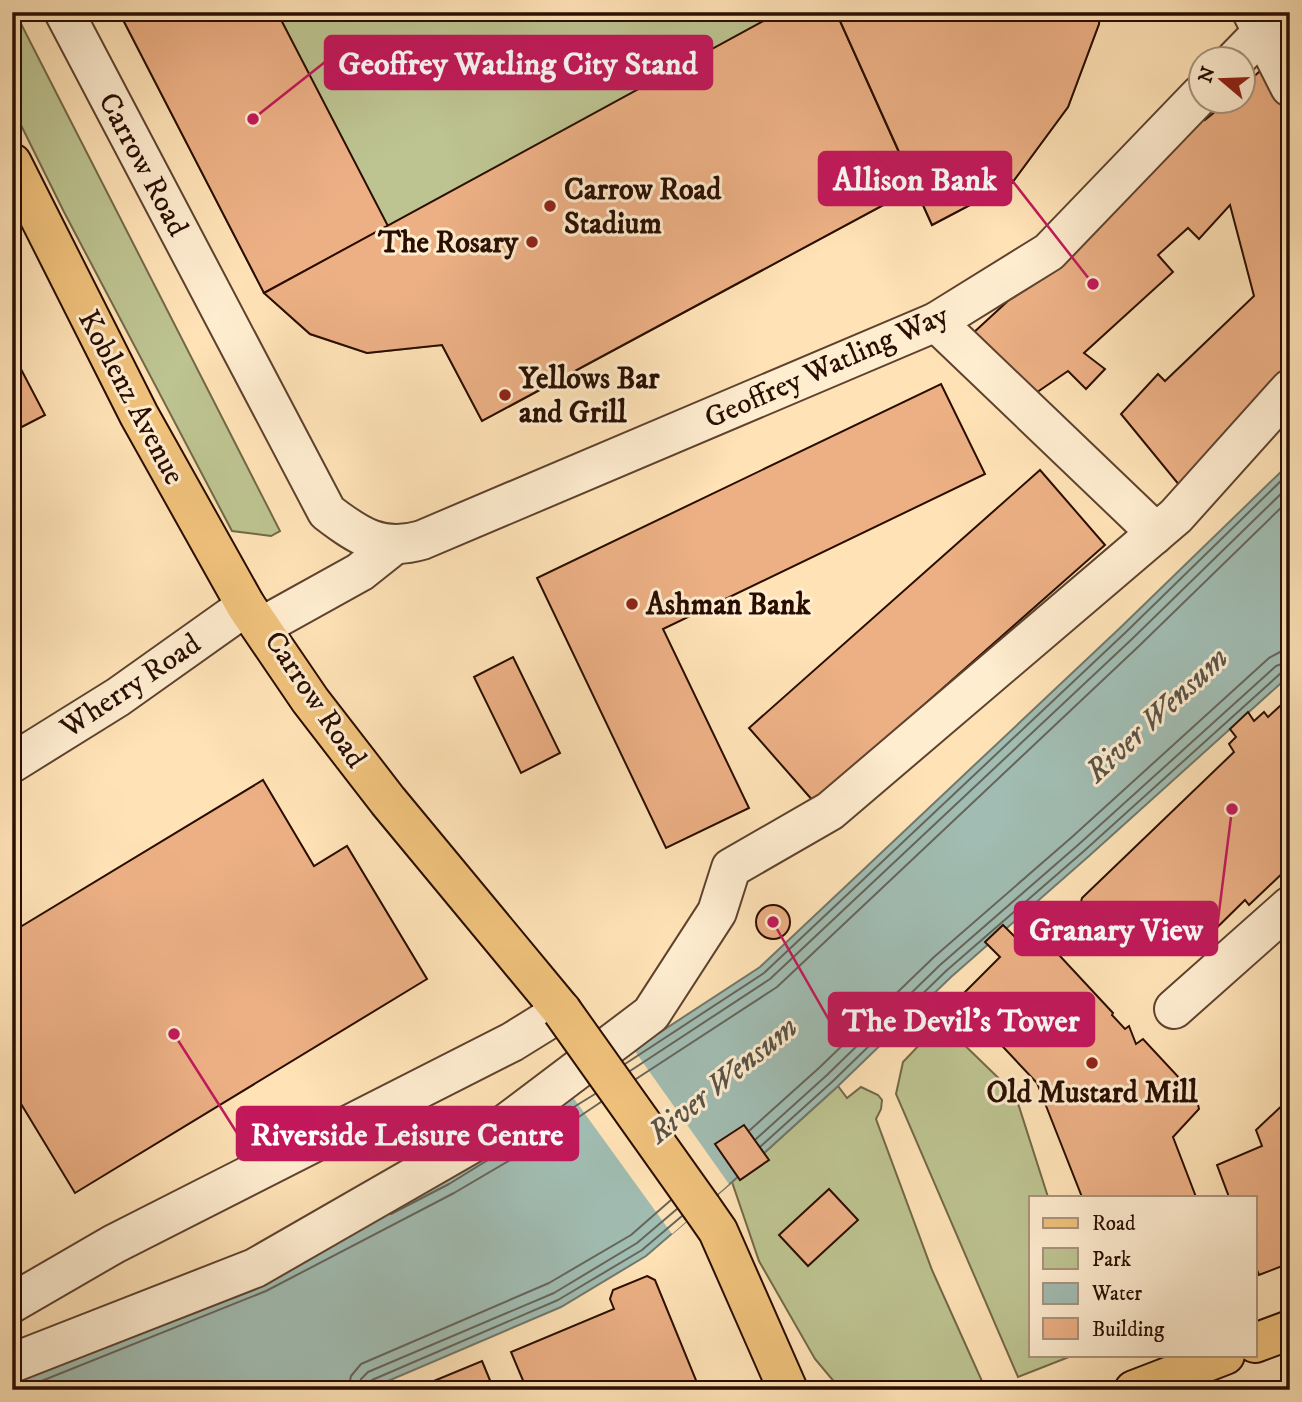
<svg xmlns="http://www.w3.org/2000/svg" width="1302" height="1402" font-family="'IM FELL DW Pica',serif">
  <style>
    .green { fill: #bdc491; stroke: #736848; stroke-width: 2 }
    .water { fill: #a1bdb3; stroke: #71776b; stroke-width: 2 }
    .pier { fill: #ffe3b7 }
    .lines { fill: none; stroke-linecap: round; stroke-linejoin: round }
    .shore { stroke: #65655a; stroke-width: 2 }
    .building { fill: #edb085; stroke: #290d00; stroke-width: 2 }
    .minor-casing { stroke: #5e422e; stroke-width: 42 }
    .major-casing { stroke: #290d00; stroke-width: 42 }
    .minor { stroke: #ffedd0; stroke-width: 38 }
    .major { stroke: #f0c27c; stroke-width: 38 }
    .major-bridge-casing { stroke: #290d00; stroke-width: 42; stroke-linecap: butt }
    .major-bridge { stroke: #f0c27c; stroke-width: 38 }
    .poi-dot { fill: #8f2418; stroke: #ffedd0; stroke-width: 2.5 }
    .labels { text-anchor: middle; stroke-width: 6; stroke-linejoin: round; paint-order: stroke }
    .street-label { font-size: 30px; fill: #290d00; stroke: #ffedd0 }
    .poi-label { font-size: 30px; font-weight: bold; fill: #290d00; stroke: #ffedd0; text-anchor: start }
    .water-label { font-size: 32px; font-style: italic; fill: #595348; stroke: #ffedd0 }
    .leader { fill: none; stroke: #c2185b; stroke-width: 2.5 }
    .callout-dot { fill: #c2185b; stroke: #ffedd0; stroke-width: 2.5 }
    .callout { fill: #c2185b; stroke: #c2185b; stroke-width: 2.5 }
    .callout-label { font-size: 32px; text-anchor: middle; font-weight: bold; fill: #fff }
  </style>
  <rect width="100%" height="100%" fill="#ffe3b7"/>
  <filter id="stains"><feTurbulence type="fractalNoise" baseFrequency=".00286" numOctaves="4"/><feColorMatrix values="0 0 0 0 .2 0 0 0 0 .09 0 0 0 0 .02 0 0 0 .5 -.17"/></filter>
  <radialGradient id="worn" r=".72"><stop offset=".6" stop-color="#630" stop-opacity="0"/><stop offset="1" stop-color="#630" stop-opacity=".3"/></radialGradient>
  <!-- green -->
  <g class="green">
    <polygon points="12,12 15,12 280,531 271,536 232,531 64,212 12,107"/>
    <polygon points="119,12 1100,12 1099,24 1068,107 1012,183 932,225 915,188 482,421 442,345 367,353 310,334 264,293"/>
    <polygon points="952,1033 1015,1094 1048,1197 1031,1197 1031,1355 1074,1355 1018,1377 896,1094 903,1062 924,1040"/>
    <polygon points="838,1086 847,1098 861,1087 878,1095 882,1100 881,1109 876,1119 932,1270 986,1390 841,1390 815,1359 759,1261 732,1182"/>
  </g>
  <!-- water -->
  <polygon class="water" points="1290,463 1290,675 1089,856 951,977 838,1086 732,1182 646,1256 561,1307 367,1390 12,1390 12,1365 532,1116 760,967 1121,627"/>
  <!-- pier -->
  <polygon class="pier" points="632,1047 729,1184 672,1234 567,1089"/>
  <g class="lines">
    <!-- shore -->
    <g class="shore">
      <polyline points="625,1064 764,973 1126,632 1290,472"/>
      <polyline points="630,1071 770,979 1132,639 1290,485"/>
      <polyline points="636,1079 777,987 1139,646 1290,499"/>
      <polyline points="750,1130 820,1067 934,957 1072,837 1269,658 1280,652 1290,651"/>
      <polyline points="756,1139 827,1075 940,965 1078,845 1276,666 1290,661"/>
      <polyline points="761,1146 833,1081 946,971 1084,851 1282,672 1290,670"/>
      <polyline points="391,1214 449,1184 595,1094"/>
      <polyline points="19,1390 266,1291 454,1193 546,1139 601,1102"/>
      <polyline points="348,1390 351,1376 361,1364 549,1283 631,1235 671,1200"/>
      <polyline points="358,1390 361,1379 368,1372 554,1293 637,1243 677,1209"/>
      <polyline points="367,1390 368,1384 372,1380 558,1300 642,1250 682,1216"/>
    </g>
  </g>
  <!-- building -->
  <g class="building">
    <polygon points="119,12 277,12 388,226 264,293"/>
    <polygon points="780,12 836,12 915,188 482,421 442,345 367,353 310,334 264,293"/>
    <polygon points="836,12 1100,12 1099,24 1068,107 1012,183 932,225"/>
    <polygon points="1268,64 1290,118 1290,369 1180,486 1121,414 1158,374 1165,381 1254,296 1230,205 1199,239 1188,228 1158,255 1173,272 1084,353 1105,369 1086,389 1068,371 1030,397 972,334 1186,137 1200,109 1205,120 1227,102 1242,102 1242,87"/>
    <polygon points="12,352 45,415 12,432"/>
    <polygon points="941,384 985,474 663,629 749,808 666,848 537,578"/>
    <polygon points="1040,470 1105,545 814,802 749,728"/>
    <polygon points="513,657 560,753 521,773 474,677"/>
    <polygon points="1280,706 1290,718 1290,866 1249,905 1245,900 1190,954 1179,955 1084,910 1080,906 1082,898 1234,752 1229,744 1236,737 1230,729 1248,712 1254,721 1264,712 1268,717"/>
    <polygon points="263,780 314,866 347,846 427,979 75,1193 12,1089 12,932"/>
    <circle cx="773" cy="922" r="17"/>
    <polygon points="1003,925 1018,940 1034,928 1113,1013 1112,1015 1125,1029 1129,1026 1136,1044 1143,1039 1196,1096 1199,1109 1173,1137 1196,1197 1082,1197 1037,1083 958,999 1000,957 985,942"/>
    <polygon points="1290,1098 1290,1263 1259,1275 1255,1265 1255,1197 1229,1197 1217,1165 1262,1146 1256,1130"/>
    <polygon points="744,1125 769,1160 740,1180 715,1144"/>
    <polygon points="829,1189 858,1220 808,1266 779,1235"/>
    <polygon points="647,1276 655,1280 700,1390 527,1390 511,1352 614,1309 610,1299 613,1290"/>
    <polygon points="482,1361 494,1390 412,1390"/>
  </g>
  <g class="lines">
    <!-- minor casing -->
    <g class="minor-casing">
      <g id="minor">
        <path d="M64 12 327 512C358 536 382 552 422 540L936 322 1049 252 1200 95"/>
        <polyline points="1252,12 1290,87"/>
        <polyline points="1235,60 1278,16"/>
        <polyline points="936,322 1148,525 1154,535"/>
        <polyline points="261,627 360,572 394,545"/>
        <polyline points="12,763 118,697 246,606"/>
        <polyline points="1174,1009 1290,906"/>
        <polyline points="12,1303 114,1244 512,1042 562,1011"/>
        <polyline points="12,1363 255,1268 504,1125 651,1014 717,912 731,868 830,811 1176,516 1290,389"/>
      </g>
    </g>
    <!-- major casing -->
    <g class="major-casing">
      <g id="major">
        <polyline points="12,163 139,415 246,606 310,700 388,801 562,1011"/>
        <polyline points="702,1208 718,1231 788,1390"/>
        <polyline points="1255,1343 1290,1330"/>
        <polyline points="1134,1390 1225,1355"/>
      </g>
    </g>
    <!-- minor -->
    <use href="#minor" class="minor"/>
    <!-- major -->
    <use href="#major" class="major"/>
    <!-- major-bridge casing -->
    <g class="major-bridge-casing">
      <polyline id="major-bridge" points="562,1011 702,1208"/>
    </g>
    <!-- major-bridge -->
    <use href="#major-bridge" class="major-bridge"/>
  </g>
  <!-- markers -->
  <g class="poi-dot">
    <circle cx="550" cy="206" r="7"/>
    <circle cx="532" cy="242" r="7"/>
    <circle cx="505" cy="395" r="7"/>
    <circle cx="632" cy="604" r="7"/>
    <circle cx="1092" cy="1063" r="7"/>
  </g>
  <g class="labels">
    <!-- street labels -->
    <g class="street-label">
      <text transform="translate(144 164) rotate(62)" y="10">Carrow Road</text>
      <text transform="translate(826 366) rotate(-24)" y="10">Geoffrey Watling Way</text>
      <text transform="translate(132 397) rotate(62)" y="10">Koblenz Avenue</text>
      <text transform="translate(130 685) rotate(-34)" y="10">Wherry Road</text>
      <text transform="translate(316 699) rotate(56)" y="10">Carrow Road</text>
    </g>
    <!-- poi labels -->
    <g class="poi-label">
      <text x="564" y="199">Carrow Road<tspan x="564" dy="34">Stadium</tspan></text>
      <text x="518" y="252" text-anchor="end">The Rosary</text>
      <text x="519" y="388">Yellows Bar<tspan x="519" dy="34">and Grill</tspan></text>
      <text x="646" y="614">Ashman Bank</text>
      <text x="1092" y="1102" text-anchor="middle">Old Mustard Mill</text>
    </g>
    <!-- water labels -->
    <g class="water-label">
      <text transform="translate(1156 714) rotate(-43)" y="11">River Wensum</text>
      <text transform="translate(722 1079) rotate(-39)" y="11">River Wensum</text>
    </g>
  </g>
  <!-- callouts -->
  <path class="leader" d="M253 119L325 62M1093 284L1011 179M1232 809L1217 928M773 922L829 1020M174 1034L237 1133"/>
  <g class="callout-dot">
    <circle cx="253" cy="119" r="7"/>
    <circle cx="1093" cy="284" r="7"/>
    <circle cx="1232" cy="809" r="7"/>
    <circle cx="773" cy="922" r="7"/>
    <circle cx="174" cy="1034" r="7"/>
  </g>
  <g class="callout">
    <rect x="325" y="36" width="387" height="53" rx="7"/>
    <rect x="819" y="152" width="192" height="53" rx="7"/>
    <rect x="1015" y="902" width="202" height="53" rx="7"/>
    <rect x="829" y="993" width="265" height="53" rx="7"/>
    <rect x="237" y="1107" width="341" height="53" rx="7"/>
  </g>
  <g class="callout-label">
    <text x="518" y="74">Geoffrey Watling City Stand</text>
    <text x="915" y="190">Allison Bank</text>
    <text x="1116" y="940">Granary View</text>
    <text x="961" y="1031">The Devil's Tower</text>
    <text x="407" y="1145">Riverside Leisure Centre</text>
  </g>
  <!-- margin -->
  <rect width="1302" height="1402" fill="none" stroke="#ffe3b7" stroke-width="42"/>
  <rect x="14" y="14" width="1274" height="1374" fill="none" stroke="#290d00" stroke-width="3.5"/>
  <rect x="21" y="21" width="1260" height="1360" fill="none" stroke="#290d00" stroke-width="2"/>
  <!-- legend -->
  <rect x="1029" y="1196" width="228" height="161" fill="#ffedd0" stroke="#a9937d" stroke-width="2"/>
  <rect x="1043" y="1218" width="35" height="10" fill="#f0c27c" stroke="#a9937d" stroke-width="2"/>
  <text x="1092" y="1230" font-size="21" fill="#290d00">Road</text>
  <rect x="1043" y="1248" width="35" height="21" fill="#bdc491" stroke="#a9937d" stroke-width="2"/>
  <text x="1092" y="1266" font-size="21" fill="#290d00">Park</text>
  <rect x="1043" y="1283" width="35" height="21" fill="#a1bdb3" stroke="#a9937d" stroke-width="2"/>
  <text x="1092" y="1300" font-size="21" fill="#290d00">Water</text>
  <rect x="1043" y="1318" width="35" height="21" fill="#edb085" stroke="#a9937d" stroke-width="2"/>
  <text x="1092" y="1336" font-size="21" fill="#290d00">Building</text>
  <!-- north arrow -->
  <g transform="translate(1222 80) rotate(289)"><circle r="33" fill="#ffedd0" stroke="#a9937d" stroke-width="2"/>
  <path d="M0-5L12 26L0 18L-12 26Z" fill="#8f2418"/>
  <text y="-10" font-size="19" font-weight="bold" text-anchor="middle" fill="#290d00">N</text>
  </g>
  <rect width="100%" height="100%" filter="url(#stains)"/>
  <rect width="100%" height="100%" fill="url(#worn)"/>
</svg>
